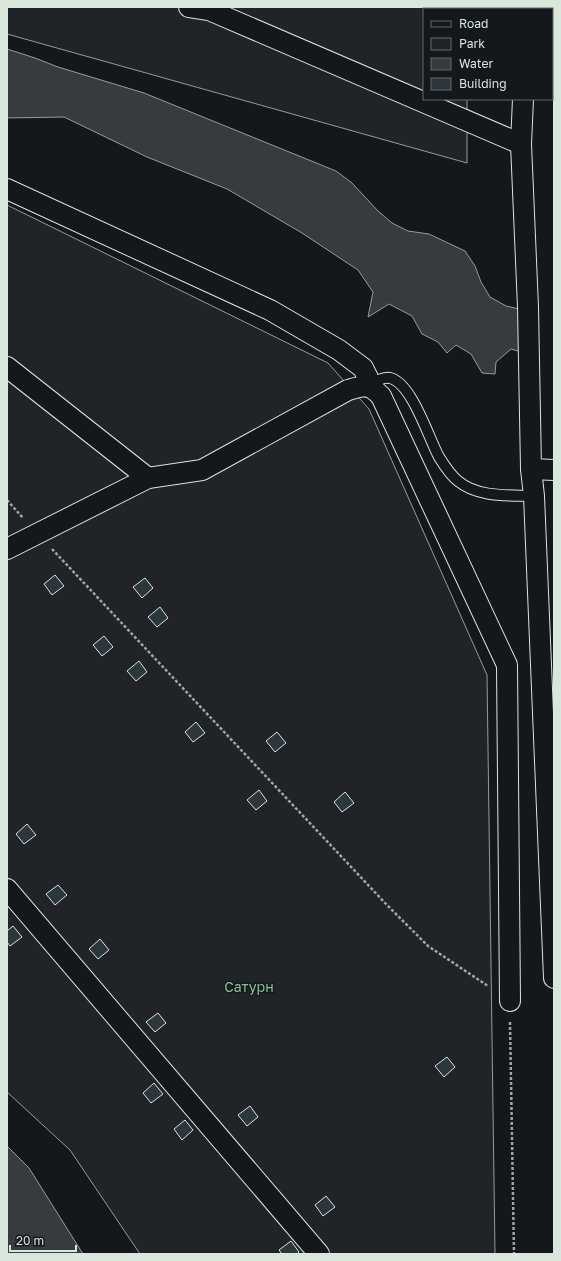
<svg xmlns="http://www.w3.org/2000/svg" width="561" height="1261" font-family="'Golos Text',sans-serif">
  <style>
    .green { fill: #202428; stroke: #939e99 }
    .water { fill: #363b3e; stroke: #939e99 }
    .building { fill: #2c363c; stroke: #d8e6dc }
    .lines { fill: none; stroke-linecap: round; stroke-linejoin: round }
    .service-casing { stroke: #d8e6dc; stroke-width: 12 }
    .minor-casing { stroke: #d8e6dc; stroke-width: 22 }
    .path { stroke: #9da8a2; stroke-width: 2.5; stroke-dasharray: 3 2; stroke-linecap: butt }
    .service { stroke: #14181c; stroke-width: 10 }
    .minor { stroke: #14181c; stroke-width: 20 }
    .labels { text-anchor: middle; stroke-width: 3; stroke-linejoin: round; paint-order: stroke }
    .park-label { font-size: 14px; fill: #8ac095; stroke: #14181c }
  </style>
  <rect width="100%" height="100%" fill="#14181c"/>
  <!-- green -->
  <g class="green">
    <polygon points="7,7 466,7 466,9 424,9 424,99 467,99 467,163 7,34"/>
    <polygon points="7,205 328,363 369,409 487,675 495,1254 140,1254 70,1150 7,1092"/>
  </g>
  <!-- water -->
  <g class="water">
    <polygon points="7,49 35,58 58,67 144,93 336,171 352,183 378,211 392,223 408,231 429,234 465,251 475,266 481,282 490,297 506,306 519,309 521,352 511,349 496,362 495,374 482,373 471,354 456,345 447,353 438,342 422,334 412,316 389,304 368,317 373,292 358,270 302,233 227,189 147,157 64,117 7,118"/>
    <polygon points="7,1146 29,1168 83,1254 7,1254"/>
  </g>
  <!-- building -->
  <g class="building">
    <polygon points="55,575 64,586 52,595 44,584"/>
    <polygon points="145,578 153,588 142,598 133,587"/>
    <polygon points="160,607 168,618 157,627 148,617"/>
    <polygon points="104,636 113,647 102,656 93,645"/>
    <polygon points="139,661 147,672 136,681 127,671"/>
    <polygon points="196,722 205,733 193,742 185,732"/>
    <polygon points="277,732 286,743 275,752 266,741"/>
    <polygon points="259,790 267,801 256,810 247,800"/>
    <polygon points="345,792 354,803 342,812 334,802"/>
    <polygon points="27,824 36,835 24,844 16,834"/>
    <polygon points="58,885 67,895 55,905 46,894"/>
    <polygon points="13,926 22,937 10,946 7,942 7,931"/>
    <polygon points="100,939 109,950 98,959 89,949"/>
    <polygon points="158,1013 166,1023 155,1032 146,1022"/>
    <polygon points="447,1057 455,1067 444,1077 435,1066"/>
    <polygon points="154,1083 163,1094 151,1103 143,1093"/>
    <polygon points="250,1106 258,1117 247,1126 238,1115"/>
    <polygon points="185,1120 193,1130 182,1140 174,1129"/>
    <polygon points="326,1196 335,1207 323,1216 315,1205"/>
    <polygon points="291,1241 299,1252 297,1254 282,1254 279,1250"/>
  </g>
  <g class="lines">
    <!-- service casing -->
    <g class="service-casing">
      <path id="service" d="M368 387C374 382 382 377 390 378 412 383 429 439 439 457 444 465 450 475 458 481 478 498 510 495 534 496"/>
    </g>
    <!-- minor casing -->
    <g class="minor-casing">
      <g id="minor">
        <polyline points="189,7 209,10 521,144"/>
        <polyline points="526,9 526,7"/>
        <polyline points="523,99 521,144 528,307 531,469 534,496 554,978"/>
        <polyline points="7,189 270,310 339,350 363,368 368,378 368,387"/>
        <polyline points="7,367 148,478"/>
        <polyline points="531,469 554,470"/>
        <path d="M7 549 148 478 202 470 348 390C366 385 368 383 381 396L507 665 510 1001"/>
        <polyline points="7,889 319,1254"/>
      </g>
    </g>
    <!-- path -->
    <g class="path">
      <polyline points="7,500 23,518"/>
      <polyline points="52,549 386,904 428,946 488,986"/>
      <polyline points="510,1022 514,1254"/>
    </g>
    <!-- service -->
    <use href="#service" class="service"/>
    <!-- minor -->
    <use href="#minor" class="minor"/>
  </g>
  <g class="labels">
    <!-- park labels -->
    <g class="park-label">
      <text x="249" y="992">Сатурн</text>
    </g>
  </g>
  <!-- border -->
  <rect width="561" height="1261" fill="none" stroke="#d8e6dc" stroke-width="16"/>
  <!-- legend -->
  <rect x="423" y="8" width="130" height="92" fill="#14181c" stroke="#626a69"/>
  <rect x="431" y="21" width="20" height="6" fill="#14181c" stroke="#626a69"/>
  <text x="459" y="28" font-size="12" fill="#d8e6dc">Road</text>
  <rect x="431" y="38" width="20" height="12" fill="#202428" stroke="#626a69"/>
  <text x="459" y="48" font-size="12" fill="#d8e6dc">Park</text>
  <rect x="431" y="58" width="20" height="12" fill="#363b3e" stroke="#626a69"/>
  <text x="459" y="68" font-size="12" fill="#d8e6dc">Water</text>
  <rect x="431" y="78" width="20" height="12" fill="#2c363c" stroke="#626a69"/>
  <text x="459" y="88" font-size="12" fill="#d8e6dc">Building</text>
  <!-- scale -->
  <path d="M10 1245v6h66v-6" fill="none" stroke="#d8e6dc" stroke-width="2"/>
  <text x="16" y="1245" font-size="12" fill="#d8e6dc" stroke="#14181c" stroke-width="3" paint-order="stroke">20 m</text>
</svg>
